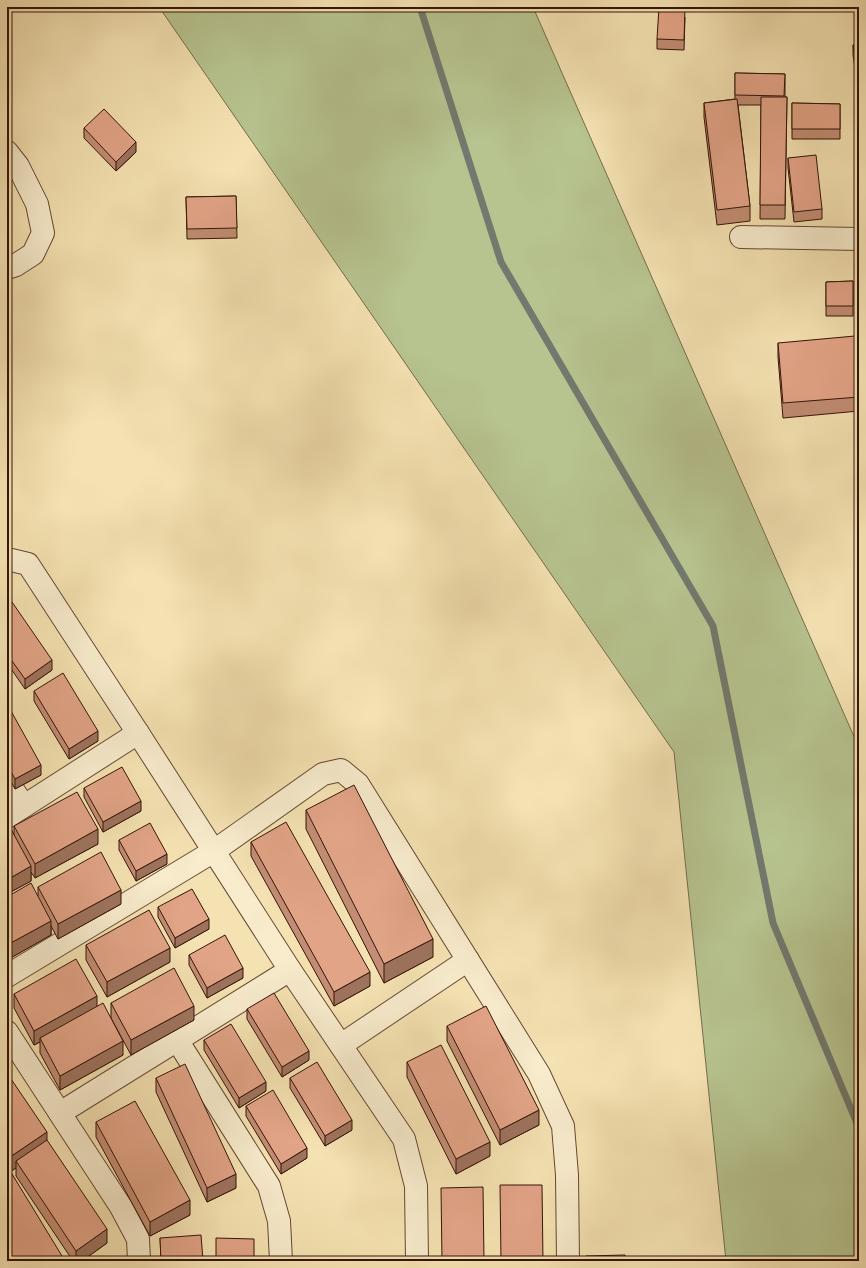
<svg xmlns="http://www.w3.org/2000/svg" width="866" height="1268" font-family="'Gentium Book Plus',serif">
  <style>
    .green { fill: #b7c490; stroke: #766c4c }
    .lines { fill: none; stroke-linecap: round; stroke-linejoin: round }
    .stream { stroke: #73796e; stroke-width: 7 }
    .minor-casing { stroke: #654832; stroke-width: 24 }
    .minor { stroke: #f8eccd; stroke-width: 22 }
    .wall { fill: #c28d74; stroke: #351407 }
    .shaded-wall { fill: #9e735e; stroke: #351407 }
    .building { fill: #e2a487; stroke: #351407 }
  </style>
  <rect width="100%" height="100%" fill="#f5e2b2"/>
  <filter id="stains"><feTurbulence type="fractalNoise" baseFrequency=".005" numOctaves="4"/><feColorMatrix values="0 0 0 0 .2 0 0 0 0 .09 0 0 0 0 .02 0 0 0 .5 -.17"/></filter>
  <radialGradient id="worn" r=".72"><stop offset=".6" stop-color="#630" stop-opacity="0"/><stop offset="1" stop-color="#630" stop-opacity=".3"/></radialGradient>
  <!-- green -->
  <polygon class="green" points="159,7 533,7 859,748 859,1261 726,1261 674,752"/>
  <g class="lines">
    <!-- stream -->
    <polyline class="stream" points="420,7 501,262 713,626 773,923 859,1128"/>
    <!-- minor casing -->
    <g class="minor-casing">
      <g id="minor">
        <polyline points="7,152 18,166 37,204 43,233 33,254 16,265 7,268"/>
        <polyline points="741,237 859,239"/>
        <polyline points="7,559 28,564 138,733 290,970 404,1139 416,1186 417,1261"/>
        <polyline points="7,781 24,806"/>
        <polyline points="7,817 138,733"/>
        <polyline points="7,976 214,851 323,774 341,770 358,784 539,1074 563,1126 567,1175 568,1261"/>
        <polyline points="7,1032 121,1207 138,1239 139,1261"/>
        <polyline points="177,1040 269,1186 279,1221 281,1261"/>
        <polyline points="341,1045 468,960"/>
        <polyline points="60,1113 290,970"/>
      </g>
    </g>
    <!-- minor -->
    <use href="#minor" class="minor"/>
  </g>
  <!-- wall -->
  <g class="wall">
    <polygon points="855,7 859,7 859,107 858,80 857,80 853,55 853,45 856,44"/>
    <polygon points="685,17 684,50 657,49 657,39"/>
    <polygon points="735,73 785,74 785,97 787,97 785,219 760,219 761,105 738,105 750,206 750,221 717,225 704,117 704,103 735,99"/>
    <polygon points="792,103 840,104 840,139 792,139"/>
    <polygon points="84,128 136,152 116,171 84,138"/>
    <polygon points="788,158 822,209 822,219 794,222 788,168"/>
    <polygon points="236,196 237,238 187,239 186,197"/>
    <polygon points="853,281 853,316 826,316 826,282"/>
    <polygon points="858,284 859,284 859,317 858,294"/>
    <polygon points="778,343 859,382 859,411 783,418 778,357"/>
    <polygon points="7,606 52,670 25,689 7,663"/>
    <polygon points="34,691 98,741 69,759 34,701"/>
    <polygon points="7,714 41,775 15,789 7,774"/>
    <polygon points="84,788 141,811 103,832 84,797"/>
    <polygon points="306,810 433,957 384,983 306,829"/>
    <polygon points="14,826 98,844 35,878 31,872 31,881 7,894 7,831 14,835"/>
    <polygon points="119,840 167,864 136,881 119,850"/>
    <polygon points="251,842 370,986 334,1006 251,856"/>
    <polygon points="38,887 121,904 58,939 51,926 51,935 7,960 7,897 38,896"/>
    <polygon points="158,907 209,929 175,948 158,917"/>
    <polygon points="86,945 170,962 107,997 86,960"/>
    <polygon points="189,955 243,978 207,998 189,965"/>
    <polygon points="14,994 97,1006 123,1055 60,1090 40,1053 40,1042 34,1045 14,1008"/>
    <polygon points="111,1003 194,1020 131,1055 111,1018"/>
    <polygon points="247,1009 309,1060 282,1077 247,1019"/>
    <polygon points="447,1026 539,1125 500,1145 447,1041"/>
    <polygon points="204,1040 266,1091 239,1108 204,1050"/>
    <polygon points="407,1062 490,1156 456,1174 407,1077"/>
    <polygon points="7,1073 107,1243 82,1261 73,1261 16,1176 16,1168 10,1171 62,1261 7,1168"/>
    <polygon points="156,1078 236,1188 207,1202 156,1092"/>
    <polygon points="290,1078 352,1130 325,1146 290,1088"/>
    <polygon points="246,1106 307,1158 281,1174 246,1116"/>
    <polygon points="96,1122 190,1215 150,1236 96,1137"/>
    <polygon points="160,1238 203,1261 161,1261"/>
  </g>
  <!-- shaded-wall -->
  <g class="shaded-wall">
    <polygon points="136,142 136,152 116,171 116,162"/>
    <polygon points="52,660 52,670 25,689 25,679"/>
    <polygon points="98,731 98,741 69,759 69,749"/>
    <polygon points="41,765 41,775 15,789 15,779"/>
    <polygon points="141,801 141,811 103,832 103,822"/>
    <polygon points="98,829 98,844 35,878 35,864"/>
    <polygon points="167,854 167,864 136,881 136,871"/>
    <polygon points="31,866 31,881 7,894 7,880"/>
    <polygon points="121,890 121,904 58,939 58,924"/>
    <polygon points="209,919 209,929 175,948 175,938"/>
    <polygon points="51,921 51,935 7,960 7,945"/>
    <polygon points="433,939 433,957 384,983 384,964"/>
    <polygon points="170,948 170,962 107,997 107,982"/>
    <polygon points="243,968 243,978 207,998 207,988"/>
    <polygon points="370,972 370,986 334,1006 334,992"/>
    <polygon points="97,996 97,1011 40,1038 40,1042 34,1045 34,1031"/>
    <polygon points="194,1006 194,1020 131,1055 131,1040"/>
    <polygon points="123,1041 123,1055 60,1090 60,1076"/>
    <polygon points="309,1051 309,1060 282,1077 282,1067"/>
    <polygon points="266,1082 266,1091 239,1108 239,1098"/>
    <polygon points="539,1110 539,1125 500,1145 500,1130"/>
    <polygon points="352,1120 352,1130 325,1146 325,1136"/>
    <polygon points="47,1132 47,1147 16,1161 16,1168 10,1172 10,1157"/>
    <polygon points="490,1142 490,1156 456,1174 456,1159"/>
    <polygon points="307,1148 307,1158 281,1174 281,1164"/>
    <polygon points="236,1174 236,1188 207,1202 207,1188"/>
    <polygon points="190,1200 190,1215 150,1236 150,1222"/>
    <polygon points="107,1229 107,1243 82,1261 76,1261 76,1251"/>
    <polygon points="62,1256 62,1261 54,1261"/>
  </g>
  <!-- building -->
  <g class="building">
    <polygon points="659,7 685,7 684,40 657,39"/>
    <polygon points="855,7 859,7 859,36 857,36"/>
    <polygon points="859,44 859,70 857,70 853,45"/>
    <polygon points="858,72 859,72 859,93"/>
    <polygon points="735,73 785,74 784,96 735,95"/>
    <polygon points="761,97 787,97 785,205 760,205"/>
    <polygon points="737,99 750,206 717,210 704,103"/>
    <polygon points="792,103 840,104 840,129 792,129"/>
    <polygon points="104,109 136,142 116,162 84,128"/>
    <polygon points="816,155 822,209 794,212 788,158"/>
    <polygon points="236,196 237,228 187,229 186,197"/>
    <polygon points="853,281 853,306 826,306 826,282"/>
    <polygon points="858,284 859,284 859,307"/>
    <polygon points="855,336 859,382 859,397 783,403 778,343"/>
    <polygon points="12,602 52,660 25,679 7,654 7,606"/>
    <polygon points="63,673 98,731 69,749 34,691"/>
    <polygon points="11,711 41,765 15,779 7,764 7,714"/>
    <polygon points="122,767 141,801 103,822 84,788"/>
    <polygon points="354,785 433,939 384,964 306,810"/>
    <polygon points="77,792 98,829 35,864 14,826"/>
    <polygon points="286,822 370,972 334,992 251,842"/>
    <polygon points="150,823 167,854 136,871 119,840"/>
    <polygon points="11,829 31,866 7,880 7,831"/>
    <polygon points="101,852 121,890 58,924 38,887"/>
    <polygon points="31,883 51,921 7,945 7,897"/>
    <polygon points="192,889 209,919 175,938 158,907"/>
    <polygon points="149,910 170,948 107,982 86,945"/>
    <polygon points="225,935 243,968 207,988 189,955"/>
    <polygon points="76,959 97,996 34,1031 14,994"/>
    <polygon points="174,968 194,1006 131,1040 111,1003"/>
    <polygon points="274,993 309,1051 282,1067 247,1009"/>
    <polygon points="103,1003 123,1041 60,1076 40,1038"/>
    <polygon points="486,1006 539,1110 500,1130 447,1026"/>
    <polygon points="231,1024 266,1082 239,1098 204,1040"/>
    <polygon points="441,1045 490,1142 456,1159 407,1062"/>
    <polygon points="317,1062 352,1120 325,1136 290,1078"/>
    <polygon points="185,1064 236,1174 207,1188 156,1078"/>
    <polygon points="7,1073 47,1132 10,1157 7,1153"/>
    <polygon points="273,1090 307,1148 281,1164 246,1106"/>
    <polygon points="135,1101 190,1200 150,1222 96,1122"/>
    <polygon points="47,1140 107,1229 76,1251 16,1161"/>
    <polygon points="9,1169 62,1256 54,1261 7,1261 7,1171"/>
    <polygon points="500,1185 542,1185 543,1261 501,1261"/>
    <polygon points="483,1187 484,1261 442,1261 441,1188"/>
    <polygon points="201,1235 203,1261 161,1261 160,1238"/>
    <polygon points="216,1238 254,1239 254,1261 216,1261"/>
    <polygon points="625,1255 625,1261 586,1261 586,1256"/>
  </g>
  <!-- margin -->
  <rect width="866" height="1268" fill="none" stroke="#f5e2b2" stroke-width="24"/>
  <rect x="8" y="8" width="850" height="1252" fill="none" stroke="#351407" stroke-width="2"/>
  <rect x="12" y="12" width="842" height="1244" fill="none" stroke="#351407"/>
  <rect width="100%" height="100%" filter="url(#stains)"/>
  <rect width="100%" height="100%" fill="url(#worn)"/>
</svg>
